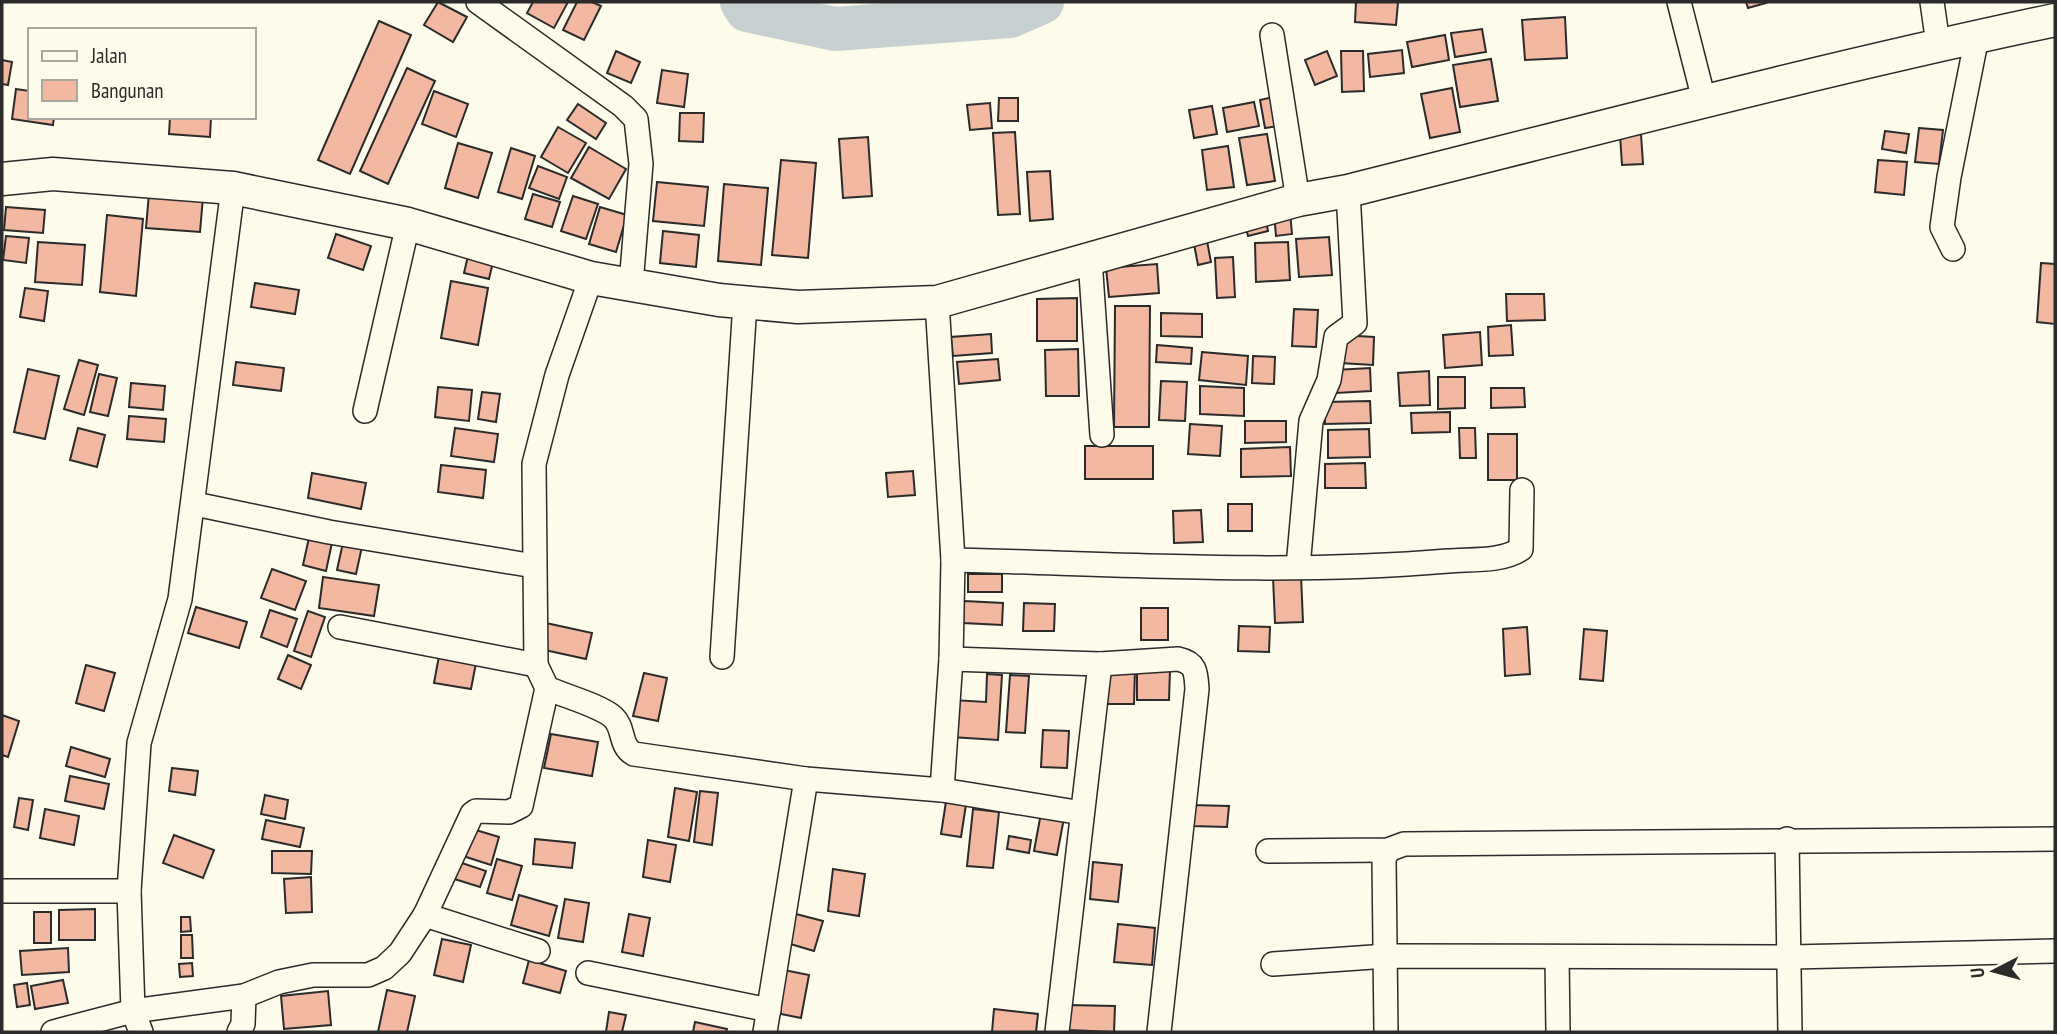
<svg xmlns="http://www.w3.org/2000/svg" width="2057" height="1034" font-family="'PT Sans Narrow',sans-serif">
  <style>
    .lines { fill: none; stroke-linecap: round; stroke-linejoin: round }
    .river { stroke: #c7d0d0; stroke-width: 44 }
    .building { fill: #f2b8a0; stroke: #2b2b2b; stroke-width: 2 }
    .street-casing { stroke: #2b2b2b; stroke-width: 26 }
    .secondary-casing { stroke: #2b2b2b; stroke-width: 35 }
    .street { stroke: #fdfbea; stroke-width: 23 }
    .secondary { stroke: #fdfbea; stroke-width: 32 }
  </style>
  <rect width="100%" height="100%" fill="#fdfbea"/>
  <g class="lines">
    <!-- river -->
    <polyline class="river" points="742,2 747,10 835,29 1010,16 1042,2"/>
  </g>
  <!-- building -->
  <g class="building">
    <polygon points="438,2 467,17 453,42 424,25"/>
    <polygon points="533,2 568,2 554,28 527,13"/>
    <polygon points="577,2 592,2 601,6 584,40 563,30"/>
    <polygon points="1356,2 1398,2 1396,25 1355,22"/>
    <polygon points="1746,2 1766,2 1766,3 1748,8"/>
    <polygon points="1565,17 1567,58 1525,60 1522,20"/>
    <polygon points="379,21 411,35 350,174 318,160"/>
    <polygon points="1482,29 1486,52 1455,57 1451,33"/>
    <polygon points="1445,35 1449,60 1412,67 1407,42"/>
    <polygon points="1402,50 1404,73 1370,77 1368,54"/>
    <polygon points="616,51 640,62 631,83 607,73"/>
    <polygon points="1327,51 1337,76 1315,85 1305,60"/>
    <polygon points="1341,51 1363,51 1364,91 1342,92"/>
    <polygon points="1491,59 1498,101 1460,107 1453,65"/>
    <polygon points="2,60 12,62 8,85 2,84"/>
    <polygon points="407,68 435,81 388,184 360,171"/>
    <polygon points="662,70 688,74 684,107 657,103"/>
    <polygon points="1452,88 1460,132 1430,138 1421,94"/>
    <polygon points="16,89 30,91 30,117 54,117 53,125 12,119"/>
    <polygon points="434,91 468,104 456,137 422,124"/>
    <polygon points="1273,97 1279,126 1265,128 1260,100"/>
    <polygon points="999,98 1018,98 1018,121 998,121"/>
    <polygon points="1254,102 1259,126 1227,132 1223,108"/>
    <polygon points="990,103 992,128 970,130 967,105"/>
    <polygon points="578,104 606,123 596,139 567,120"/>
    <polygon points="1212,106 1217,134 1194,138 1189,110"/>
    <polygon points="680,113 704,113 703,142 679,141"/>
    <polygon points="170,117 211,117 210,137 169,134"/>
    <polygon points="558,127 586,143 568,173 541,157"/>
    <polygon points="1919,128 1943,130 1939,164 1915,162"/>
    <polygon points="1885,131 1909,134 1906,153 1882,149"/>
    <polygon points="1015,132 1020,214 998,215 993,133"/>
    <polygon points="1267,134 1275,181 1247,185 1239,138"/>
    <polygon points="1641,134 1643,164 1622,165 1620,135"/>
    <polygon points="868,137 872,196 843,198 839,139"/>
    <polygon points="458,143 492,153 478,198 445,188"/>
    <polygon points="1228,146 1234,187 1207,190 1202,150"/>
    <polygon points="589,147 626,169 609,199 571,178"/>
    <polygon points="511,148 535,156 522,199 498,192"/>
    <polygon points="781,160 816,163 808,258 772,255"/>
    <polygon points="1878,160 1907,162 1904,195 1875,192"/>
    <polygon points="538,166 567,177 559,199 529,188"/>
    <polygon points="1050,171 1053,219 1030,221 1027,172"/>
    <polygon points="657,182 708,187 704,226 653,221"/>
    <polygon points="724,184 768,188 761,265 718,261"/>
    <polygon points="149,193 203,197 200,232 146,228"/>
    <polygon points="533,194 560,202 552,227 525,219"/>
    <polygon points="573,196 598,204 586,239 561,231"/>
    <polygon points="6,207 45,210 43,233 4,230"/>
    <polygon points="600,207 627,215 616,252 589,244"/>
    <polygon points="1290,212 1292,234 1276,236 1274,213"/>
    <polygon points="107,215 143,219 136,296 100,292"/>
    <polygon points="1265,215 1268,231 1248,236 1244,220"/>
    <polygon points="663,231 699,235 696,267 660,263"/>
    <polygon points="336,234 371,246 363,270 328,258"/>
    <polygon points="6,236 29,238 26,263 3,260"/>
    <polygon points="1329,237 1332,275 1299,277 1296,239"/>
    <polygon points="1207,241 1211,262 1198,265 1194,244"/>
    <polygon points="38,242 85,245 82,285 35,282"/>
    <polygon points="1288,242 1290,280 1256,282 1255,243"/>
    <polygon points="468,256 493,262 489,279 464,273"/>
    <polygon points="1233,257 1235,297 1217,298 1215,258"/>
    <polygon points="2041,263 2055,264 2055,324 2037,322"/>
    <polygon points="1157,264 1159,293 1109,297 1106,268"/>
    <polygon points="451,281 488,288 478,345 441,338"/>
    <polygon points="255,283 299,290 295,314 251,307"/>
    <polygon points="25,288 48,291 44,321 20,317"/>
    <polygon points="1506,294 1544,294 1545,320 1507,321"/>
    <polygon points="1077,298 1077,341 1037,341 1037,299"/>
    <polygon points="1115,306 1150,306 1149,427 1114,427"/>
    <polygon points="1294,309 1318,310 1316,347 1292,346"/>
    <polygon points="1161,313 1202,314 1202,337 1161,336"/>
    <polygon points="1511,325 1513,355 1489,356 1488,327"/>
    <polygon points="1480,332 1482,365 1445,368 1443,335"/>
    <polygon points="991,334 992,353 953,356 951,337"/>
    <polygon points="1341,335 1374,337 1373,365 1340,363"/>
    <polygon points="1157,345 1192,348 1191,364 1156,362"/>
    <polygon points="1078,349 1079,396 1046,396 1045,350"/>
    <polygon points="1202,352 1248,356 1246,385 1199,380"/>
    <polygon points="1253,356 1275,357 1274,384 1252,383"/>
    <polygon points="998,359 1000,380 959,384 957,362"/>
    <polygon points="79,360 98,365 84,415 64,409"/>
    <polygon points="236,362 284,368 281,391 233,385"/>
    <polygon points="1370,368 1371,391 1336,393 1335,370"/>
    <polygon points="28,369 59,376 45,439 14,432"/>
    <polygon points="1429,371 1430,405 1400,406 1398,373"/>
    <polygon points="99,374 117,378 108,416 90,412"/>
    <polygon points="1438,377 1465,377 1465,408 1438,409"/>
    <polygon points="1161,381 1187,382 1185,421 1159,420"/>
    <polygon points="131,383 165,386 163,410 129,407"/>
    <polygon points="1200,386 1244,388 1244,416 1200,414"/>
    <polygon points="438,387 472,390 469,421 435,417"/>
    <polygon points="1491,388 1524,388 1525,407 1491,408"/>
    <polygon points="482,392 500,394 496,422 478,419"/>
    <polygon points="1370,401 1371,423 1325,424 1325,402"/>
    <polygon points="1450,412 1450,432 1412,433 1411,413"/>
    <polygon points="129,416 166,419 164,442 127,439"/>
    <polygon points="1245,421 1286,421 1286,442 1245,443"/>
    <polygon points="1190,424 1222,426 1220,456 1188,454"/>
    <polygon points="78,428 105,435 97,467 70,460"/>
    <polygon points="455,428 498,434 494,462 451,456"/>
    <polygon points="1459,428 1475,428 1476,458 1460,458"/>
    <polygon points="1369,429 1370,457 1328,458 1328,430"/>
    <rect x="1488" y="434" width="29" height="46"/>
    <rect x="1085" y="446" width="68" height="33"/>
    <polygon points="1290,447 1291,476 1241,477 1241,449"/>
    <polygon points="1365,463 1366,488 1325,488 1325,464"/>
    <polygon points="441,465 486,470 483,498 438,492"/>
    <polygon points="913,471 915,495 888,497 886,473"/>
    <polygon points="312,473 366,483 361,509 308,498"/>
    <rect x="1228" y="504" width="24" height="27"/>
    <polygon points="1201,510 1203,542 1174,543 1173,511"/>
    <polygon points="310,533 333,538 326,571 303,565"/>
    <polygon points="344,538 363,542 356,574 337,570"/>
    <polygon points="272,569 306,581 295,610 261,598"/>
    <rect x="968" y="574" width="34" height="18"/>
    <polygon points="1301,575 1303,622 1275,623 1273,577"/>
    <polygon points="323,577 379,585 374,616 319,608"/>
    <polygon points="964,601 1003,603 1002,625 963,623"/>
    <polygon points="1024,603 1055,604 1054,631 1023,631"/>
    <polygon points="196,607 247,622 239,648 188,633"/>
    <rect x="1141" y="608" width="27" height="32"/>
    <polygon points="270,610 297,619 287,647 261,637"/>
    <polygon points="308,611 325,617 311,657 294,651"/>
    <polygon points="546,623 592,633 586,659 540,649"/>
    <polygon points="1239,626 1270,627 1269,652 1238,651"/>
    <polygon points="1527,627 1530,674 1505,676 1503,629"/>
    <polygon points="1584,629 1607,631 1603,681 1580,679"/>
    <polygon points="288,655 311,665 301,689 278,679"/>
    <polygon points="439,656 476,663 471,689 434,683"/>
    <polygon points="86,665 115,673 104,711 76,703"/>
    <polygon points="1102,669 1135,669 1134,704 1101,704"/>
    <polygon points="1137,670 1170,670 1169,700 1137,700"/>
    <polygon points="644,673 667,678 658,721 633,716"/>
    <polygon points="987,674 1002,675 998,740 951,737 953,700 986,702"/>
    <polygon points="1010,675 1029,676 1025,733 1006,732"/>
    <polygon points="2,715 19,721 8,757 2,755"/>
    <polygon points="1043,730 1069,731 1067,768 1041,767"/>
    <polygon points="551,734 598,742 592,776 544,768"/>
    <polygon points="71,747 110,759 105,777 66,766"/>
    <polygon points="172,768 198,771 195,795 169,791"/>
    <polygon points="70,776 109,784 104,809 65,801"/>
    <polygon points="675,788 697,792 689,841 668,837"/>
    <polygon points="700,791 718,793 712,845 694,842"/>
    <polygon points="265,795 288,800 285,819 261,814"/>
    <polygon points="947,795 967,798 961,837 941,834"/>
    <polygon points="19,798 33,800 28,830 14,827"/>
    <polygon points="1191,805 1229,806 1227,827 1190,826"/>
    <polygon points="45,809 79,816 74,845 40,838"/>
    <polygon points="973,809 999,812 993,868 967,866"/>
    <polygon points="1041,813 1064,818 1057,855 1034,851"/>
    <polygon points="266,820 304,828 300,847 262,839"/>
    <polygon points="469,828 499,837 491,865 460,855"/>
    <polygon points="174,835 214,850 203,878 163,863"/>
    <polygon points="1009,836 1031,840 1029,853 1007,849"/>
    <polygon points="535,839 575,843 572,868 533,864"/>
    <polygon points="648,840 676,845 670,882 643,877"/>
    <polygon points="272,851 312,851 311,874 272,873"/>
    <polygon points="497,859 522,866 512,900 487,893"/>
    <polygon points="453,860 486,871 480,887 448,877"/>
    <polygon points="1093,862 1122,865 1118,902 1090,899"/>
    <polygon points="833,869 865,874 859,916 828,911"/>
    <polygon points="311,877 312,912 286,913 284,879"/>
    <polygon points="519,895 557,906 549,936 511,925"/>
    <polygon points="565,899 589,903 583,942 558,938"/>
    <polygon points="95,909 95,940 59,940 59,910"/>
    <rect x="34" y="912" width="17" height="31"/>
    <polygon points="629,914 650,918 643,956 622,952"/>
    <polygon points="796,914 823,921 814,951 787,943"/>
    <polygon points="181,917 190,917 191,931 181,932"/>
    <polygon points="1118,924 1155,928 1152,965 1114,962"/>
    <polygon points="181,935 192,935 193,958 181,958"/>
    <polygon points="442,939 471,945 463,982 434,975"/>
    <polygon points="68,948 69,972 22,975 20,951"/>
    <polygon points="529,960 566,971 560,993 523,983"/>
    <polygon points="192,963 193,976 180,977 179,964"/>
    <polygon points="784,970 809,975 801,1018 776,1013"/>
    <polygon points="63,980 68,1003 35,1009 31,986"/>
    <polygon points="27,983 30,1005 17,1007 14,985"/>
    <polygon points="387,990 415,996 407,1032 378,1032"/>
    <polygon points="328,991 331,1025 284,1029 281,996"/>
    <polygon points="1068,1005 1115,1006 1114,1032 1068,1030"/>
    <polygon points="994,1009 1038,1014 1036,1032 992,1032"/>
    <polygon points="609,1012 626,1015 622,1032 606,1032"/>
    <polygon points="695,1022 727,1029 726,1032 693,1032"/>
  </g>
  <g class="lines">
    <!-- street casing -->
    <g class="street-casing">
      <g id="street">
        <polyline points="478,2 623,106 636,119 641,164 631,284"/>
        <polyline points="1679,2 1704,100"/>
        <polyline points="1932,2 1938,44"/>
        <polyline points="1272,35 1298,200"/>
        <polyline points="1953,249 1942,227 1949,177 1977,37"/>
        <polyline points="1090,259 1102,435"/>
        <polyline points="937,302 953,560 951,659 942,790"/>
        <polyline points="365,411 408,224"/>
        <polyline points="195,504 329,532 534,566"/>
        <path d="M953 560C1118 564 1284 575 1448 561 1470 559 1502 562 1521 549L1522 490"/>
        <polyline points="1298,567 1311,421 1329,380 1336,337 1355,323 1348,191"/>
        <polyline points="340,627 536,665"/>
        <polyline points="722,657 745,303"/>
        <path d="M951 659 1100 664 1178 659C1196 663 1196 672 1197 689L1159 1032"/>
        <path d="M547 688C564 696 599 705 613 717 625 728 619 746 634 754L806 779 942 790 1082 813"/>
        <polyline points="1787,839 1790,1032"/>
        <polyline points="1268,851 1388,850 1404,844 2055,839"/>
        <polyline points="2,891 129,891"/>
        <polyline points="425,915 538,951"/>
        <polyline points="1557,957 1558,1032"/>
        <polyline points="1273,964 1387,956 1791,957 2055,951"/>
        <polyline points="588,973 769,1010"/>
        <polyline points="53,1032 133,1011 244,996 279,982 313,975 368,975 384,968 400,953 425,915 472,814 476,811 509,812 521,806 547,688 536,665 534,464 557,375 591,278"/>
        <polyline points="141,1032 133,1011 129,891 139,743 180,599 233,188"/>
        <polyline points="239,1032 243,1024 244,996"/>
        <polyline points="765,1032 806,779"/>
        <polyline points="1057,1032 1100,664"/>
        <polyline points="1386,1032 1384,859 1388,850"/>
      </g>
    </g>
    <!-- secondary casing -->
    <g class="secondary-casing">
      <path id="secondary" d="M2 179 53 174 233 188 408 224 591 278 719 300 798 307 937 302 1298 200 1348 191C1584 132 1818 70 2055 20"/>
    </g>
    <!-- street -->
    <use href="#street" class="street"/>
    <!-- secondary -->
    <use href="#secondary" class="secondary"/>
  </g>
  <!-- border -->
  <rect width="2057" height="1034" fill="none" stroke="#2b2b2b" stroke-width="7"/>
  <!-- legend -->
  <rect x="28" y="28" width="228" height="91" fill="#fdfbea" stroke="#a9a89e" stroke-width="2"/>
  <rect x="42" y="51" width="35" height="10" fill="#fdfbea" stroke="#a9a89e" stroke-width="2"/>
  <text x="91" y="63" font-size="21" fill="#2b2b2b">Jalan</text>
  <rect x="42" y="80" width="35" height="21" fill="#f2b8a0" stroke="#a9a89e" stroke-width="2"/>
  <text x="91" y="98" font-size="21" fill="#2b2b2b">Bangunan</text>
  <!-- north arrow -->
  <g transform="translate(1994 971) rotate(264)" stroke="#fdfbea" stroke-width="5" paint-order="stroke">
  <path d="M0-5L12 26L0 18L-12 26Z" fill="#2b2b2b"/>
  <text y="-10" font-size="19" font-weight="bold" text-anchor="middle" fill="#2b2b2b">U</text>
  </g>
</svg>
